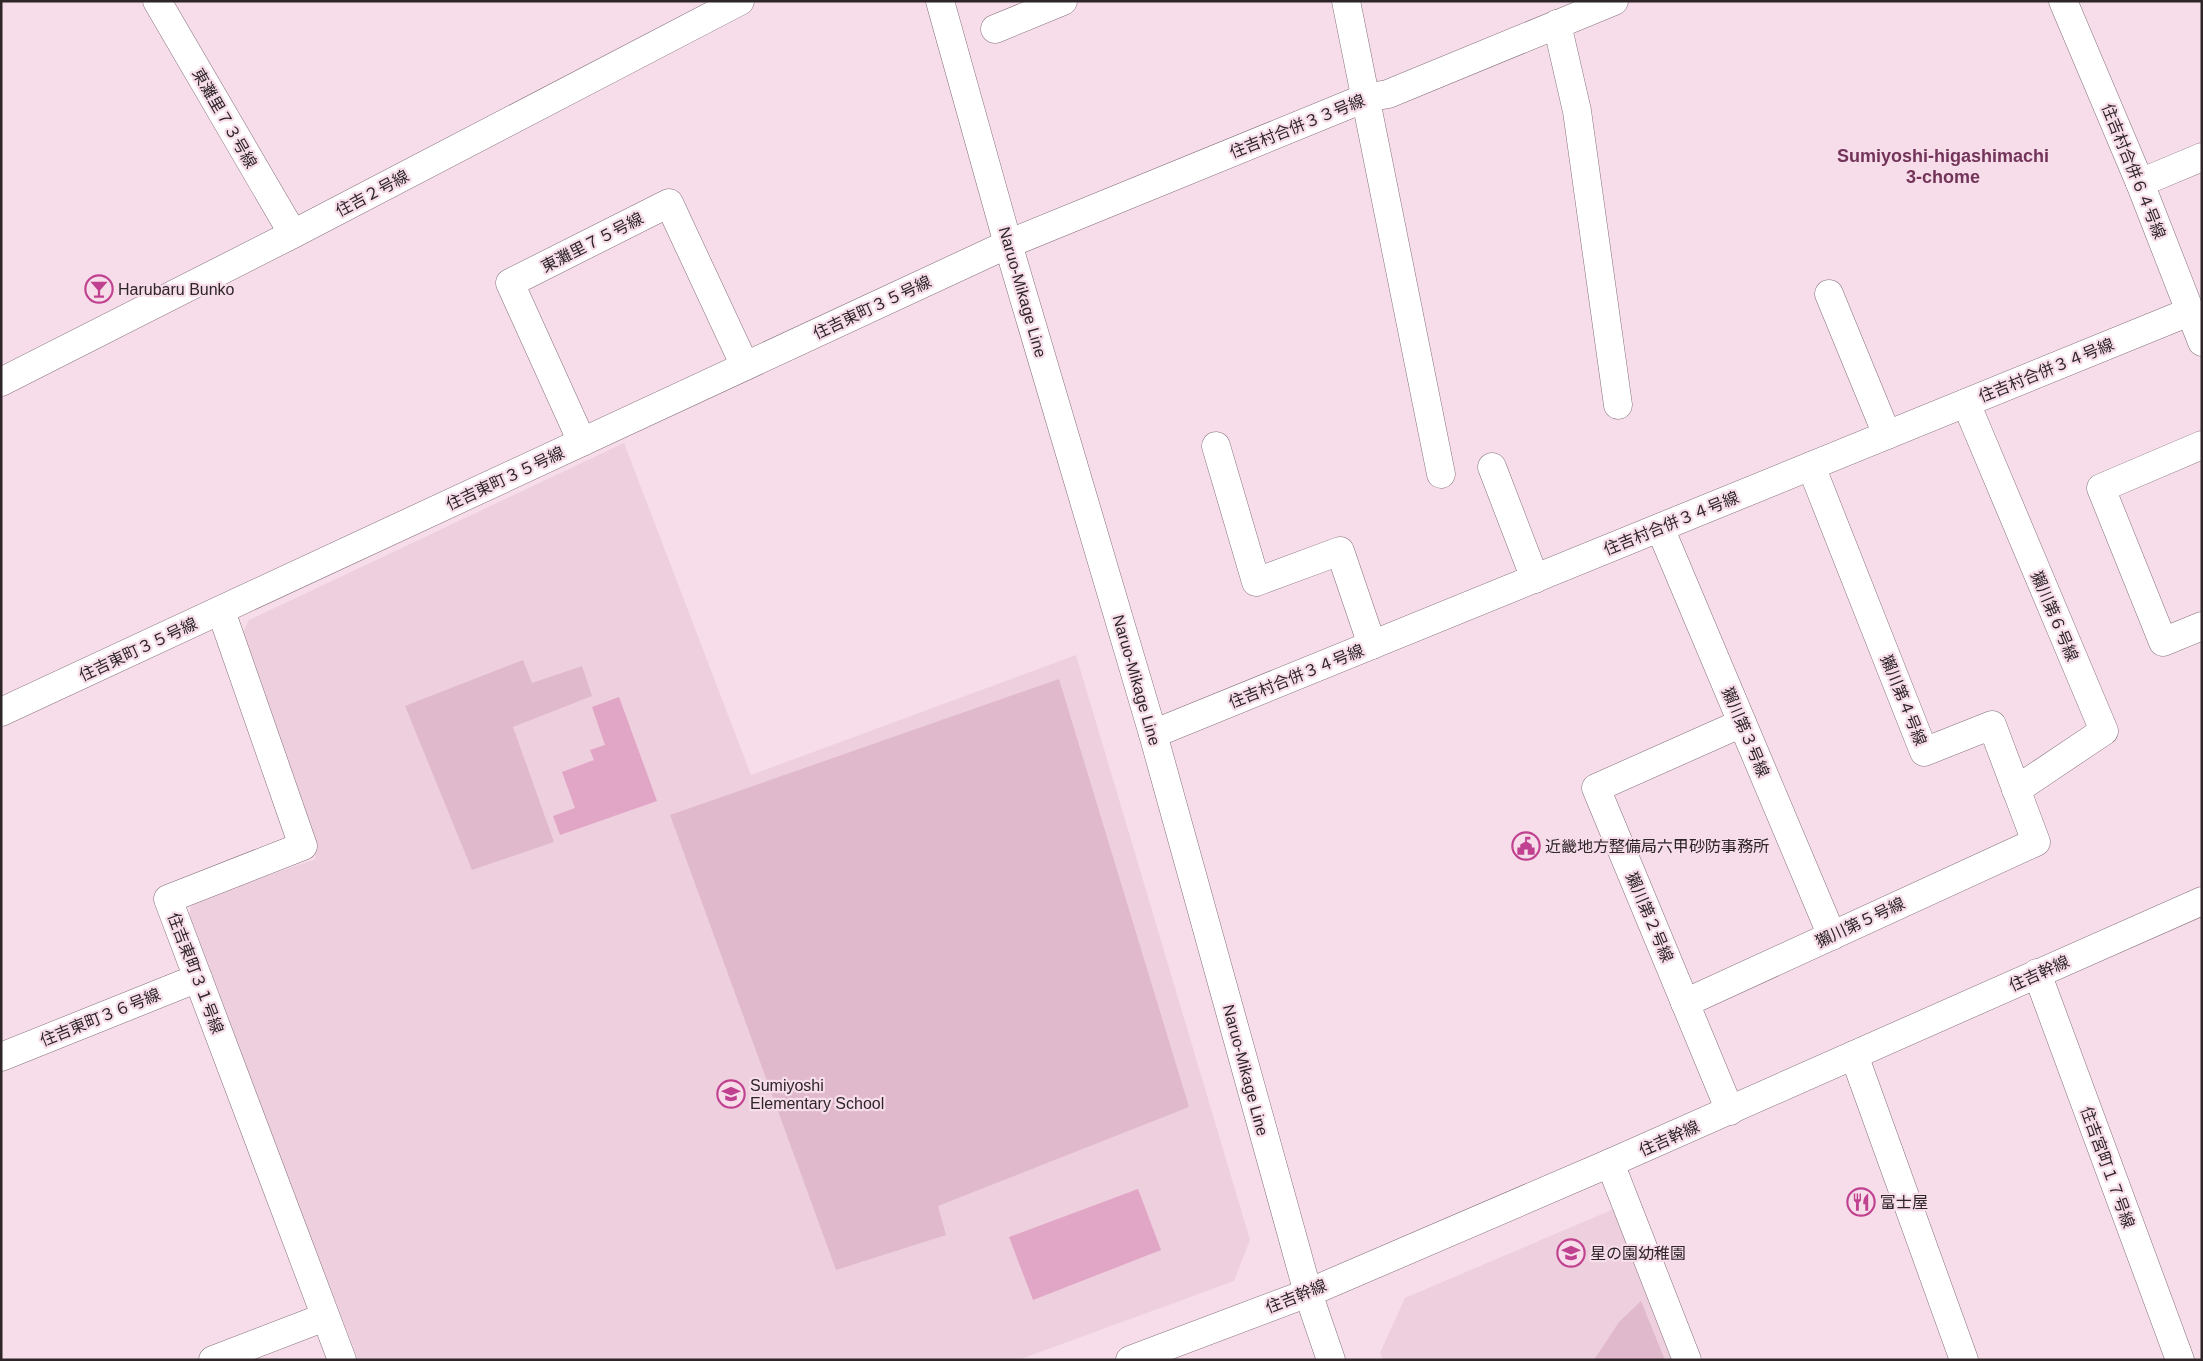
<svg xmlns="http://www.w3.org/2000/svg" width="2203" height="1361" font-family="Helvetica,'Noto Sans JP',sans-serif">
  <style>
    .built { fill: #eecfde }
    .green { fill: #e1b9cd }
    .water { fill: #e1a5c5 }
    .lines { fill: none; stroke-linecap: round; stroke-linejoin: round }
    .street-casing { stroke: #85707b; stroke-width: 29 }
    .secondary-casing { stroke: #85707b; stroke-width: 29 }
    .street { stroke: #fff; stroke-width: 28 }
    .secondary { stroke: #fff; stroke-width: 28 }
    .labels { text-anchor: middle; stroke-width: 4.5; stroke-linejoin: round; paint-order: stroke }
    .street-label { font-size: 16px; fill: #2e2529; stroke: #f6dde9 }
    .poi-label { font-size: 16px; fill: #2e2529; stroke: #f6dde9; text-anchor: start }
    .neighbourhood-label { font-size: 18px; font-weight: bold; fill: #733459; stroke: #f6dde9 }
  </style>
  <rect width="100%" height="100%" fill="#f6dde9"/>
  <!-- built -->
  <g class="built">
    <polygon points="624,443 751,775 1076,655 1250,1240 1234,1281 1018,1360 358,1360 188,918 193,901 316,859 243,632 249,620"/>
    <polygon points="1616,1208 1672,1360 1383,1360 1380,1353 1405,1298"/>
  </g>
  <!-- green -->
  <g class="green">
    <polygon points="523,660 532,683 582,666 592,696 513,727 554,842 472,870 405,706"/>
    <polygon points="1059,679 1189,1107 938,1206 946,1235 836,1270 670,815"/>
    <polygon points="1641,1301 1665,1360 1594,1360 1619,1322"/>
  </g>
  <!-- water -->
  <g class="water">
    <polygon points="619,697 657,801 560,835 553,816 575,808 562,772 594,760 590,750 605,745 592,707"/>
    <polygon points="1138,1189 1161,1250 1033,1300 1009,1237"/>
  </g>
  <g class="lines">
    <!-- street casing -->
    <g class="street-casing">
      <g id="street">
        <polyline points="157,1 293,234"/>
        <polyline points="1346,1 1441,474"/>
        <polyline points="2063,1 2140,183 2202,342"/>
        <polyline points="1557,24 1577,111 1618,405"/>
        <polyline points="995,29 1063,1"/>
        <polyline points="2140,183 2202,157"/>
        <polyline points="1829,294 1887,435"/>
        <polyline points="1,382 293,234 740,1"/>
        <polyline points="1966,403 2104,731 2016,790"/>
        <polyline points="582,442 510,283 669,203 745,366"/>
        <polyline points="2202,445 2101,488 2163,642 2202,626"/>
        <polyline points="1216,446 1256,582 1340,551 1372,645"/>
        <polyline points="1492,467 1535,579"/>
        <polyline points="1660,528 1832,936"/>
        <polyline points="221,611 303,846 168,899 342,1360"/>
        <polyline points="1,712 1008,244 1365,98 1388,94 1614,1"/>
        <polyline points="1153,734 2189,312"/>
        <polyline points="2037,973 2180,1360"/>
        <polyline points="1685,1003 2036,842 1992,725 1924,752 1811,466"/>
        <polyline points="1854,1055 1964,1360"/>
        <polyline points="1,1057 198,978"/>
        <polyline points="1730,1111 1596,788 1742,723"/>
        <polyline points="1610,1163 1687,1360"/>
        <polyline points="213,1360 325,1317"/>
      </g>
    </g>
    <!-- secondary casing -->
    <g class="secondary-casing">
      <g id="secondary">
        <polyline points="940,1 1008,244 1153,734 1308,1293 1331,1360"/>
        <polyline points="1130,1360 1308,1293 1610,1163 2202,901"/>
      </g>
    </g>
    <!-- street -->
    <use href="#street" class="street"/>
    <!-- secondary -->
    <use href="#secondary" class="secondary"/>
  </g>
  <!-- icons -->
  <defs>
    <g id="bar-ring" transform="scale(1.4375)"><circle r="9.5" fill="#f6dde9" stroke="#bf418f" stroke-width="1.5"/><path d="M-6-5H6L.8 .8V4.5H3.5V6h-7V4.5H-.8V.8Z" fill="#bf418f"/></g>
    <g id="civic-ring" transform="scale(1.4375)"><circle r="9.5" fill="#f6dde9" stroke="#bf418f" stroke-width="1.5"/><path d="M-.6-6.5H3V-4.5H.6V-3L4-1V1h2V6H-6V1h2V-1L-.6-3ZM-1.2 2.5V6h2.4V2.5Z" fill="#bf418f"/></g>
    <g id="school-ring" transform="scale(1.4375)"><circle r="9.5" fill="#f6dde9" stroke="#bf418f" stroke-width="1.5"/><path d="M0-5L7-2L0 1L-7-2ZM-4 1L0 2.5L4 1V4Q0 6-4 4Z" fill="#bf418f"/></g>
    <g id="restaurant-ring" transform="scale(1.4375)"><circle r="9.5" fill="#f6dde9" stroke="#bf418f" stroke-width="1.5"/><path d="M-5-6h1v4h1v-4h1v4h1v-4h1v5L-1.5 .5V6h-2V.5L-5-1ZM5-6V6H3V1.5H1.5Q1.5-4 5-6Z" fill="#bf418f"/></g>
  </defs>
  <g fill-rule="evenodd">
    <use href="#bar-ring" x="99" y="289"/>
    <use href="#civic-ring" x="1526" y="846"/>
    <use href="#school-ring" x="731" y="1094"/>
    <use href="#restaurant-ring" x="1861" y="1202"/>
    <use href="#school-ring" x="1571" y="1253"/>
  </g>
  <g class="labels">
    <!-- street labels -->
    <g class="street-label">
      <text transform="translate(225 118) rotate(60)" y="6">東灘里７３号線</text>
      <text transform="translate(1297 126) rotate(-22)" y="6">住吉村合併３３号線</text>
      <text transform="translate(2134 171) rotate(68)" y="6">住吉村合併６４号線</text>
      <text transform="translate(372 193) rotate(-28)" y="6">住吉２号線</text>
      <text transform="translate(592 242) rotate(-27)" y="6">東灘里７５号線</text>
      <text transform="translate(1023 292) rotate(74)" y="6">Naruo-Mikage Line</text>
      <text transform="translate(872 307) rotate(-25)" y="6">住吉東町３５号線</text>
      <text transform="translate(2046 370) rotate(-22)" y="6">住吉村合併３４号線</text>
      <text transform="translate(505 478) rotate(-25)" y="6">住吉東町３５号線</text>
      <text transform="translate(1671 523) rotate(-22)" y="6">住吉村合併３４号線</text>
      <text transform="translate(2055 616) rotate(67)" y="6">獺川第６号線</text>
      <text transform="translate(138 649) rotate(-25)" y="6">住吉東町３５号線</text>
      <text transform="translate(1296 676) rotate(-22)" y="6">住吉村合併３４号線</text>
      <text transform="translate(1137 680) rotate(74)" y="6">Naruo-Mikage Line</text>
      <text transform="translate(1904 700) rotate(68)" y="6">獺川第４号線</text>
      <text transform="translate(1746 732) rotate(67)" y="6">獺川第３号線</text>
      <text transform="translate(1650 917) rotate(67)" y="6">獺川第２号線</text>
      <text transform="translate(1860 922) rotate(-25)" y="6">獺川第５号線</text>
      <text transform="translate(196 973) rotate(69)" y="6">住吉東町３１号線</text>
      <text transform="translate(2039 973) rotate(-24)" y="6">住吉幹線</text>
      <text transform="translate(100 1017) rotate(-22)" y="6">住吉東町３６号線</text>
      <text transform="translate(1246 1070) rotate(75)" y="6">Naruo-Mikage Line</text>
      <text transform="translate(1669 1138) rotate(-24)" y="6">住吉幹線</text>
      <text transform="translate(2108 1167) rotate(70)" y="6">住吉宮町１７号線</text>
      <text transform="translate(1296 1296) rotate(-22)" y="6">住吉幹線</text>
    </g>
    <!-- poi labels -->
    <g class="poi-label">
      <text x="118" y="295">Harubaru Bunko</text>
      <text x="1545" y="852">近畿地方整備局六甲砂防事務所</text>
      <text x="750" y="1091">Sumiyoshi<tspan x="750" dy="18">Elementary School</tspan></text>
      <text x="1880" y="1208">富士屋</text>
      <text x="1590" y="1259">星の園幼稚園</text>
    </g>
    <!-- neighbourhood labels -->
    <g class="neighbourhood-label">
      <text x="1943" y="162">Sumiyoshi-higashimachi<tspan x="1943" dy="21">3-chome</tspan></text>
    </g>
  </g>
  <!-- border -->
  <rect width="2203" height="1361" fill="none" stroke="#2e2529" stroke-width="5"/>
</svg>
